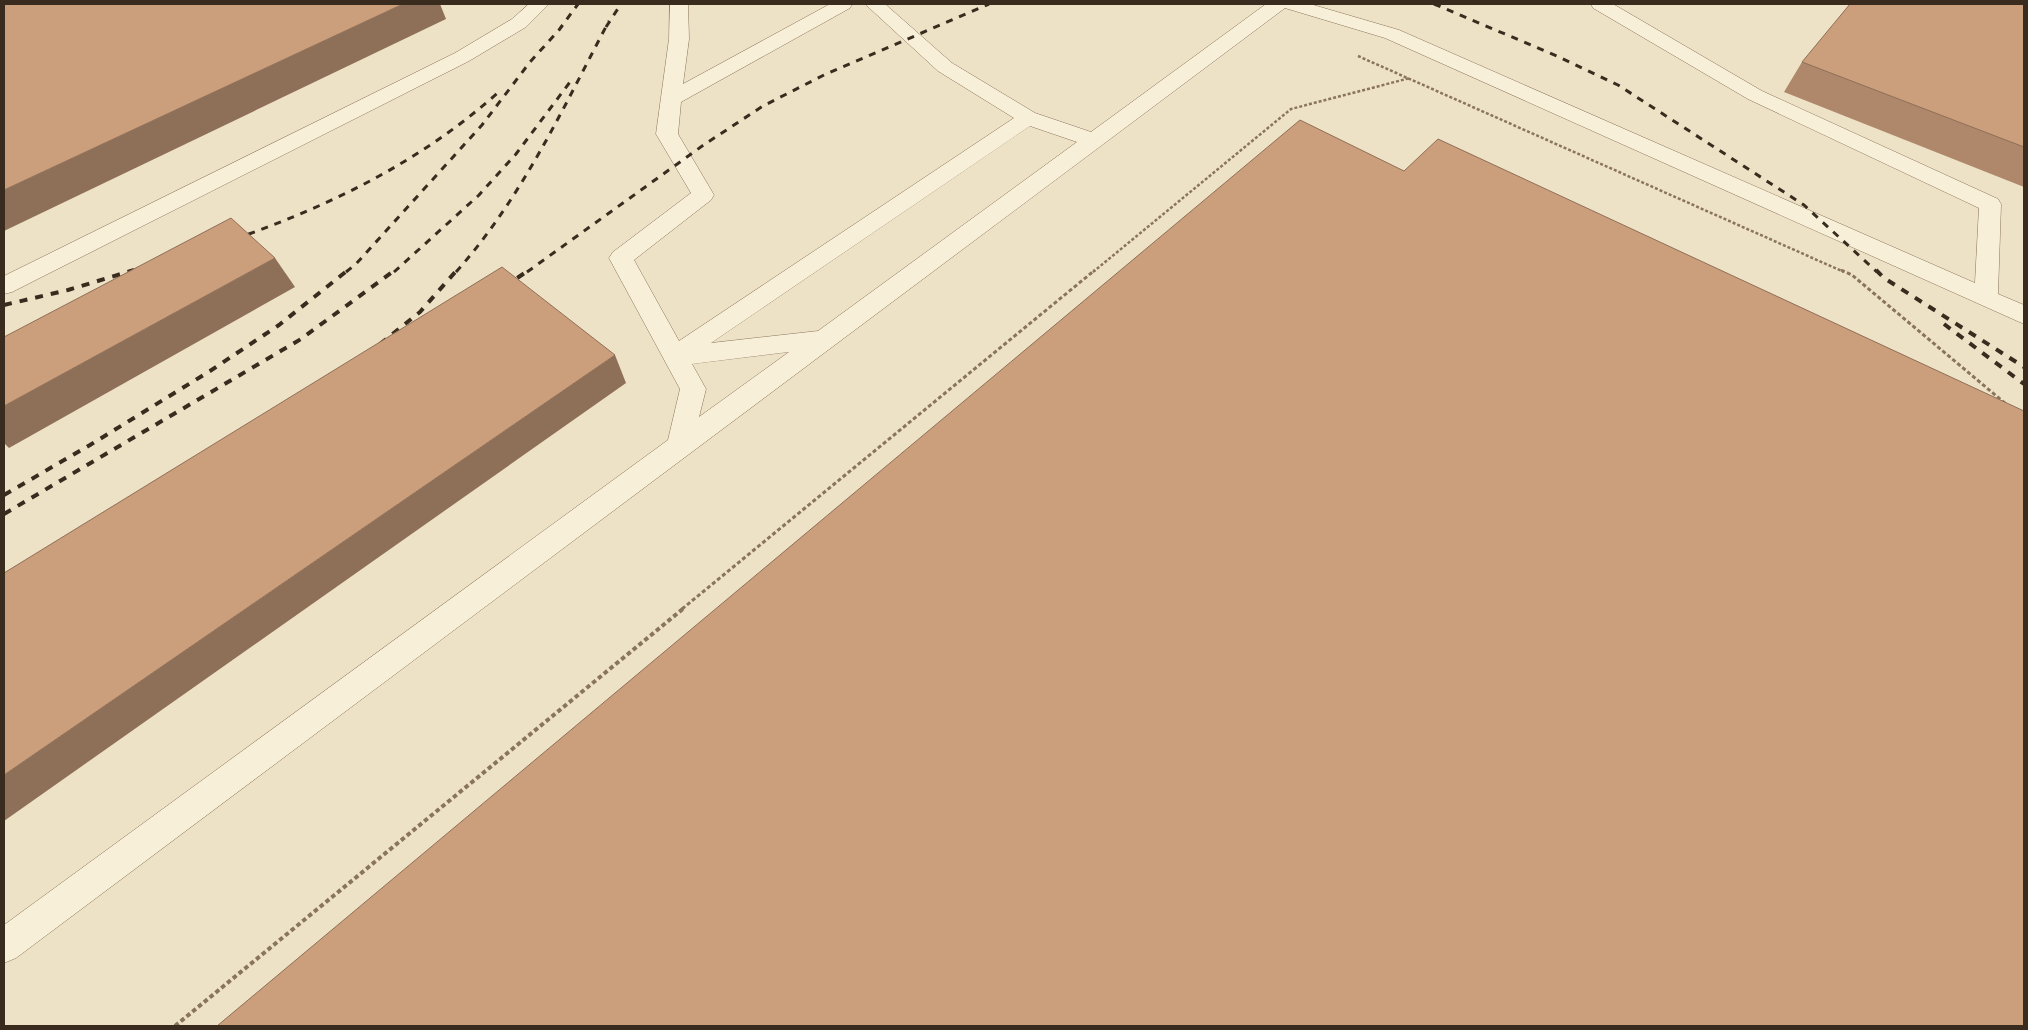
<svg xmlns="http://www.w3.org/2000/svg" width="2028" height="1030" font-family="'Playfair Display',serif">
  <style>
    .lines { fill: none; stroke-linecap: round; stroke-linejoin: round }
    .minor-casing { stroke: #89745c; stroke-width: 1 }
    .path-far2 { stroke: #89745c; stroke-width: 2.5; stroke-dasharray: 3 2; stroke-linecap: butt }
    .path-far1 { stroke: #89745c; stroke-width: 3; stroke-dasharray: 4 2.5; stroke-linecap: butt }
    .path { stroke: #89745c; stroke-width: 4; stroke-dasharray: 4.5 3; stroke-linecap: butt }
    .minor { fill: #f8efd9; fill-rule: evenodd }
    .rail-far1 { stroke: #392c1f; stroke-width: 3; stroke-dasharray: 7 7; stroke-linecap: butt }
    .rail { stroke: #392c1f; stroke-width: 4; stroke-dasharray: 8 8; stroke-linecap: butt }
    .wall { fill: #af886b }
    .shaded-wall { fill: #8e6f57 }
    .building { fill: #cb9e7c; stroke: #8e6f57 }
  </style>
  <rect width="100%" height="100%" fill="#eee2c6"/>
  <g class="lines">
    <!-- minor casing -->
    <g class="minor-casing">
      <g id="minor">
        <polygon points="529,4 549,4 526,27 469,61 12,292 4,294 4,276 455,53 512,19"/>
        <path d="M670 4H688L689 39 683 84 830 4H852L850 8 681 102 678 134 714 195 711 200 634 260 679 341 1014 118 938 71 865 4H885L952 63 1035 113 1091 132 1266 4H1310L1399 30 1975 283 1979 208 1748 99 1593 8 1591 4H1613L1762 91 1998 199 2001 204 1998 294 2024 305V324L1385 38 1285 8 16 958 4 963V925L668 440 680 389 609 258 613 252 691 193 656 134 669 39ZM1030 126 1077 142 818 331 711 343ZM789 352 699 417 706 389 692 364Z"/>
      </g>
    </g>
    <!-- path-far2 -->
    <g class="path-far2">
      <polyline points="1358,56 1844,272"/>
      <polyline points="1093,272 1291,109 1410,78"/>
    </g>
    <!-- path-far1 -->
    <g class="path-far1">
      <polyline points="1841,270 1852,275 2006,404"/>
      <polyline points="682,609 1095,270"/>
    </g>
    <!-- path -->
    <polyline class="path" points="175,1026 684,608"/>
    <!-- minor -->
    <use href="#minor" class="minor"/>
    <!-- rail-far1 -->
    <g class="rail-far1">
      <polyline points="1434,4 1557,56 1618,85 1804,205 1877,272"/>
      <polyline points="606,27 621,4"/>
      <path d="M235 239C334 204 422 161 501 90"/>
      <polyline points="130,272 142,268"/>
      <polyline points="346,272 356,264 482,125 530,62 559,30 578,4"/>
      <polyline points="394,272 479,195 516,154 573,78"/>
      <path d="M456 272C522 198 563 108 609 21"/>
      <polyline points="527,272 705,144 763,106 824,75 989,4"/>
    </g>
    <!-- rail -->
    <g class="rail">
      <polyline points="1876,270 1884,278 2024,367"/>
      <polyline points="504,287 529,270"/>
      <polyline points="4,305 68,290 134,270"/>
      <polyline points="1944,324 2024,384"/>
      <polyline points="380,344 420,312 457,270"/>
      <polyline points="4,495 90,445 210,371 279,325 348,270"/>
      <polyline points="4,514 301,339 395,270"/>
    </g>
  </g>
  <!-- wall -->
  <polygon class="wall" points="2024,4 2024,187 1784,92 1802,62"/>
  <!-- shaded-wall -->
  <g class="shaded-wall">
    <polygon points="403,4 440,4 446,19 4,231 4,190"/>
    <polygon points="275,258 295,287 9,448 4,443 4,406"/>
    <polygon points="615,355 626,383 4,821 4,775"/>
  </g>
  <!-- building -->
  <g class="building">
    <polygon points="4,4 403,4 4,190"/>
    <polygon points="1850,4 2024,4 2024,147 1802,62"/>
    <polygon points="1300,120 1404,171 1438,139 2024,411 2024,1026 217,1026"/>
    <polygon points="231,218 275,258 4,406 4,337"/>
    <polygon points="502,267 615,355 4,775 4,573"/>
  </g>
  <!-- border -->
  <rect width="2028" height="1030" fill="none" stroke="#392c1f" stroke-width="10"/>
</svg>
